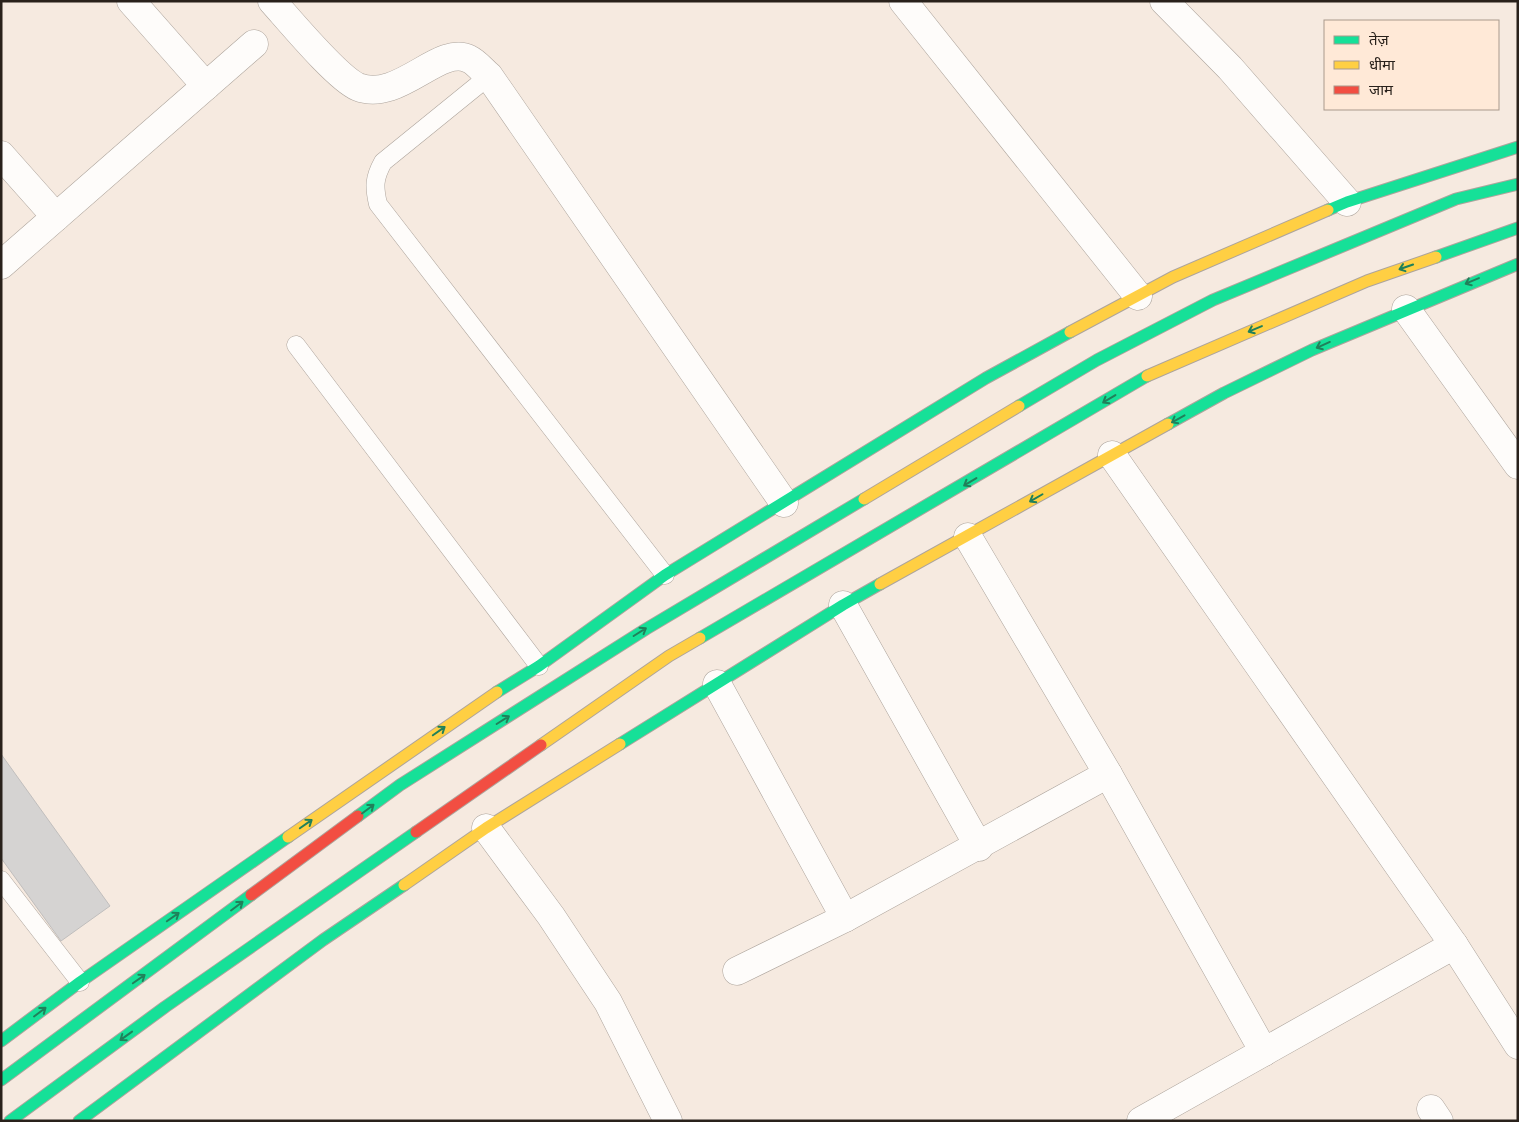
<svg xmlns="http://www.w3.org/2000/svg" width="1519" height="1122" font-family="'IBM Plex Sans','Noto Sans Devanagari',sans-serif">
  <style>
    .building { fill: #d5d3d2; stroke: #c0bebd }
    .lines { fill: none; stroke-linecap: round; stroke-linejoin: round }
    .lane-casing { stroke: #ada49c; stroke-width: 19 }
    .street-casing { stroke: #ada49c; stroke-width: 29 }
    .fast-casing { stroke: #ada49c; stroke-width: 13 }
    .slow-casing { stroke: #ada49c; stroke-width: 13 }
    .jam-casing { stroke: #ada49c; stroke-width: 13 }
    .lane { stroke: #fefcfa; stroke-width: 18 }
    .street { stroke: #fefcfa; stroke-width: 28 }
    .fast { stroke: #16e098; stroke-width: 11 }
    .slow { stroke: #ffcf43; stroke-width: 11 }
    .jam { stroke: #f24e42; stroke-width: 11 }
    .oneway { stroke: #20805a }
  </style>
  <rect width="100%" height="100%" fill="#f6eae0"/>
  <!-- building -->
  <polygon class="building" points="1,754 110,906 61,941 1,858"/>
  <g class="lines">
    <!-- lane casing -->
    <g class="lane-casing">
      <g id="lane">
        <path d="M489 76 383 162C374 178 374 187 378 204L665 575"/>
        <polyline points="296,345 539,666"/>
        <polyline points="1,880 80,982"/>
      </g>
    </g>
    <!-- street casing -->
    <g class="street-casing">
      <g id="street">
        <polyline points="131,1 206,86"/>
        <path d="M272 1C290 21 337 78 358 87 399 103 439 44 469 59 476 62 483 71 489 76L784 503"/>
        <polyline points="903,1 1138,296"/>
        <polyline points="1164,1 1230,68 1347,202"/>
        <polyline points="1,155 56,217"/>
        <polyline points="1,265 254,44"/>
        <polyline points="1406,309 1518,465"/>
        <polyline points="1112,455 1454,945 1518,1045"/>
        <polyline points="968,537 1108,774 1264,1052"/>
        <polyline points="843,605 979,847"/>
        <polyline points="717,684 845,918"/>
        <polyline points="486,828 551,916 608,1002 668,1121"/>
        <polyline points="737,971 845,918 1108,774"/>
        <polyline points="1431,1109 1439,1121"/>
        <polyline points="1141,1121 1454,945"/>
      </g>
    </g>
    <!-- fast casing -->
    <g class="fast-casing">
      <g id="fast">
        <polyline points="1328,210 1347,202 1518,147"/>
        <polyline points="1436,257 1518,228"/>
        <polyline points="1019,406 1097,360 1213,300 1456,199 1518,184"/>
        <polyline points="1168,424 1224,393 1312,350 1518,264"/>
        <polyline points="700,638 1147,376"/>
        <polyline points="497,692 539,666 665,575 986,378 1070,332"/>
        <polyline points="620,744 843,605 880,584"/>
        <polyline points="358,816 400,785 646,629 864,499"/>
        <polyline points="1,1041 80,982 288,837"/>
        <polyline points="1,1080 251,895"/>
        <polyline points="10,1121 165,1007 416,832"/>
        <polyline points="79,1121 323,940 404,885"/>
      </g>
    </g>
    <!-- slow casing -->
    <g class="slow-casing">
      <g id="slow">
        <polyline points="1070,332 1173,277 1328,210"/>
        <polyline points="1147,376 1367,281 1436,257"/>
        <polyline points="864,499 1019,406"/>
        <polyline points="880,584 1168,424"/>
        <polyline points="541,745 669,656 700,638"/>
        <polyline points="288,837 497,692"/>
        <polyline points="404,885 486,828 620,744"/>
      </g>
    </g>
    <!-- jam casing -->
    <g class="jam-casing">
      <g id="jam">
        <polyline points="416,832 541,745"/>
        <polyline points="251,895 358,816"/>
      </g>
    </g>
    <!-- lane -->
    <use href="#lane" class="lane"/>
    <!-- street -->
    <use href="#street" class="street"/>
    <!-- fast -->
    <use href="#fast" class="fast"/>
    <!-- slow -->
    <use href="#slow" class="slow"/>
    <!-- jam -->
    <use href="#jam" class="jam"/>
  </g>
  <!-- one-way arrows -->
  <defs><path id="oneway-shaft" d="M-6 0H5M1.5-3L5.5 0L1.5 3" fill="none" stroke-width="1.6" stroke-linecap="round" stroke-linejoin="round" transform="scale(1.25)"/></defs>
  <g class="oneway">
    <use href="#oneway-shaft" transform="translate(1406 267) rotate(161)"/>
    <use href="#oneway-shaft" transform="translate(1472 281) rotate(157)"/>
    <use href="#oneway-shaft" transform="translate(1255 329) rotate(157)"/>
    <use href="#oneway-shaft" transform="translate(1323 345) rotate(156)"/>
    <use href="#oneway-shaft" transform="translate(1109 399) rotate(149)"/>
    <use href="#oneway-shaft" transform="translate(1178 419) rotate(151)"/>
    <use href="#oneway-shaft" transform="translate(970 482) rotate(149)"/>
    <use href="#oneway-shaft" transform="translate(1036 498) rotate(150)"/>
    <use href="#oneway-shaft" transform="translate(640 632) rotate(-32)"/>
    <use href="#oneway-shaft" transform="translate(503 720) rotate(-32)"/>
    <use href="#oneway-shaft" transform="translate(439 731) rotate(-35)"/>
    <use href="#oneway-shaft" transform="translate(368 809) rotate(-37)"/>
    <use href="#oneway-shaft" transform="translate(306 824) rotate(-35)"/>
    <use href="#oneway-shaft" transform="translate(237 906) rotate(-37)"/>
    <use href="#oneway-shaft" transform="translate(173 917) rotate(-35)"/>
    <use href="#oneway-shaft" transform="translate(139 979) rotate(-35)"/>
    <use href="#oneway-shaft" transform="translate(40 1012) rotate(-37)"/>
    <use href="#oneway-shaft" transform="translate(126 1036) rotate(144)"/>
  </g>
  <!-- border -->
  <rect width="1519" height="1122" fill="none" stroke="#29211b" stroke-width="5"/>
  <!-- legend -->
  <rect x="1324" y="20" width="175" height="90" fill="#ffe9d7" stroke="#a9998c"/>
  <rect x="1334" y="36" width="25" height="8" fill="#16e098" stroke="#a9998c"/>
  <text x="1369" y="45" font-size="15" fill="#29211b">तेज़</text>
  <rect x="1334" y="61" width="25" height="8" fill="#ffcf43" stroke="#a9998c"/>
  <text x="1369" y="70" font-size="15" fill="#29211b">धीमा</text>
  <rect x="1334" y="86" width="25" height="8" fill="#f24e42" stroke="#a9998c"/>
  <text x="1369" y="95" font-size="15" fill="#29211b">जाम</text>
</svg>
